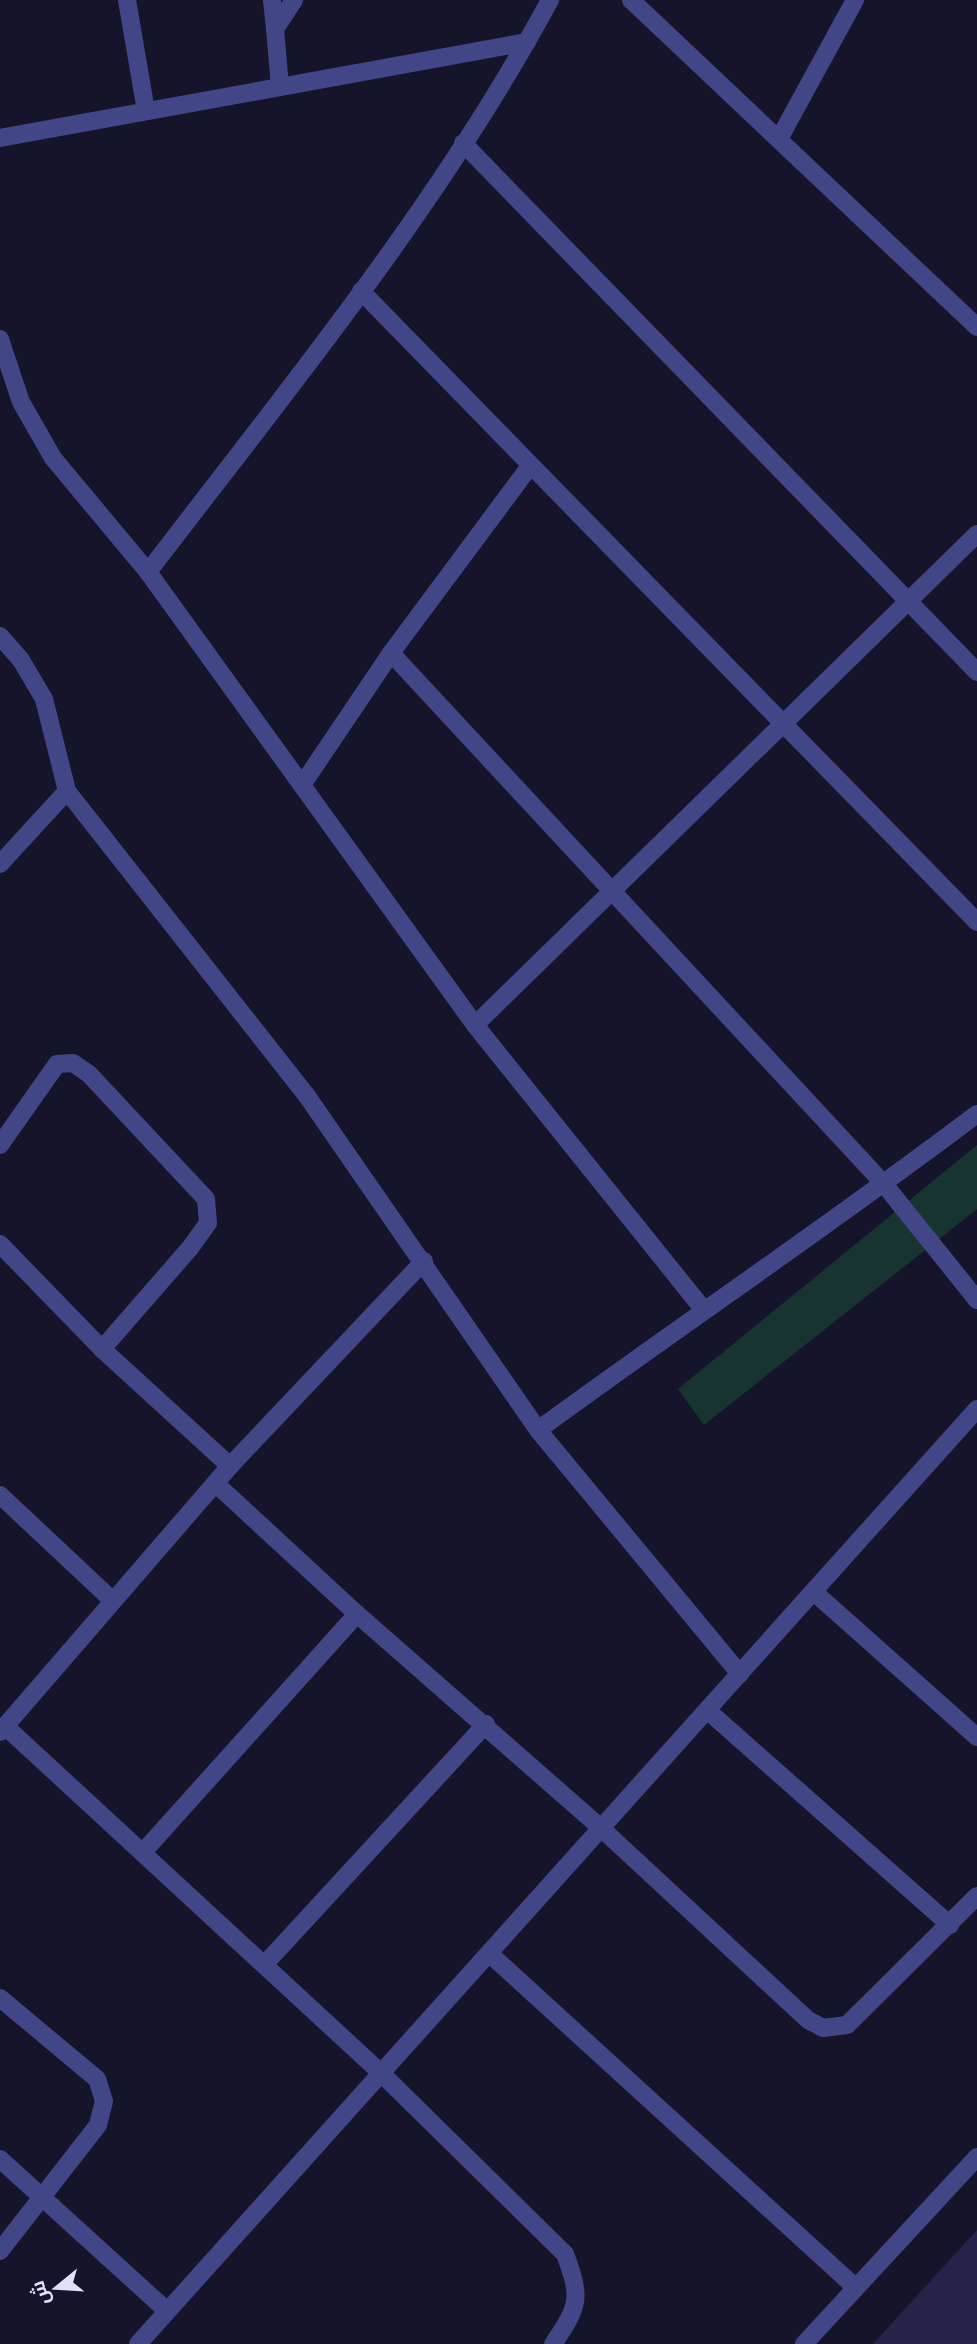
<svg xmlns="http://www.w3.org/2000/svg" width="977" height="2344" font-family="Signika,Cairo,sans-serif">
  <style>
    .green { fill: #173431 }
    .building { fill: #27224a }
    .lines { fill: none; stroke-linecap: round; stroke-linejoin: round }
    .minor { stroke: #434686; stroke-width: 18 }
  </style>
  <rect width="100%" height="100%" fill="#16142b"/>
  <!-- green -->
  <polygon class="green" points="977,1145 977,1209 704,1425 678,1389"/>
  <!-- building -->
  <polygon class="building" points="977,2230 977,2344 873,2344"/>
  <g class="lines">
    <!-- minor -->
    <g class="minor">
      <polyline points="127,0 146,111"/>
      <polyline points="272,0 275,29"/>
      <polyline points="631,0 977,327"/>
      <polyline points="280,87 275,29 294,0"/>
      <polyline points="0,138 527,42"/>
      <polyline points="779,139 855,0"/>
      <polyline points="463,143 977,672"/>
      <polyline points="361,291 977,922"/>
      <polyline points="0,339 21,402 53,458 148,572 475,1025 703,1309"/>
      <path d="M148 572C288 389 440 204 550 0"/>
      <polyline points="0,636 21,660 44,699 67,791 307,1096 538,1430 740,1674"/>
      <polyline points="391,653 884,1184 977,1300"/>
      <polyline points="302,785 391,653 530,466"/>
      <polyline points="0,864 67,791"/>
      <polyline points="475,1025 977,534"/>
      <polyline points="0,1145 57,1064 73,1063 89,1074 206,1199 208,1223 190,1248 102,1349"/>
      <polyline points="0,1244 102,1349 230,1466"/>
      <path d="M538 1430C684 1323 833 1223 977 1114"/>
      <polyline points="215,1483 357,1614 601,1828 808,2020 823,2028 847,2025 977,1896"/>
      <polyline points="0,1495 112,1600"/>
      <polyline points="815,1593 977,1737"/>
      <polyline points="707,1710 950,1925"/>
      <path d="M5 1726 381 2073 565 2254C581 2297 580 2305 553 2344"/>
      <polyline points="0,1732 230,1466 424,1261"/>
      <polyline points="144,1851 357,1614"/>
      <polyline points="491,1955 855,2287"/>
      <polyline points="264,1965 486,1724"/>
      <polyline points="0,1998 97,2079 104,2101 98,2125 0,2251"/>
      <polyline points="0,2159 166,2310"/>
      <polyline points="138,2344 977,1409"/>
      <polyline points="804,2344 977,2157"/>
    </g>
  </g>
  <!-- north arrow -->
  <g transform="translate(56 2288) rotate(252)" stroke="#16142b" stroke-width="5" paint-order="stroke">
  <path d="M0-5L12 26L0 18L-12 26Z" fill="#e1e0fc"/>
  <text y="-10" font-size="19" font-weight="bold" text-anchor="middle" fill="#e1e0fc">ش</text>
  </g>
</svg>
